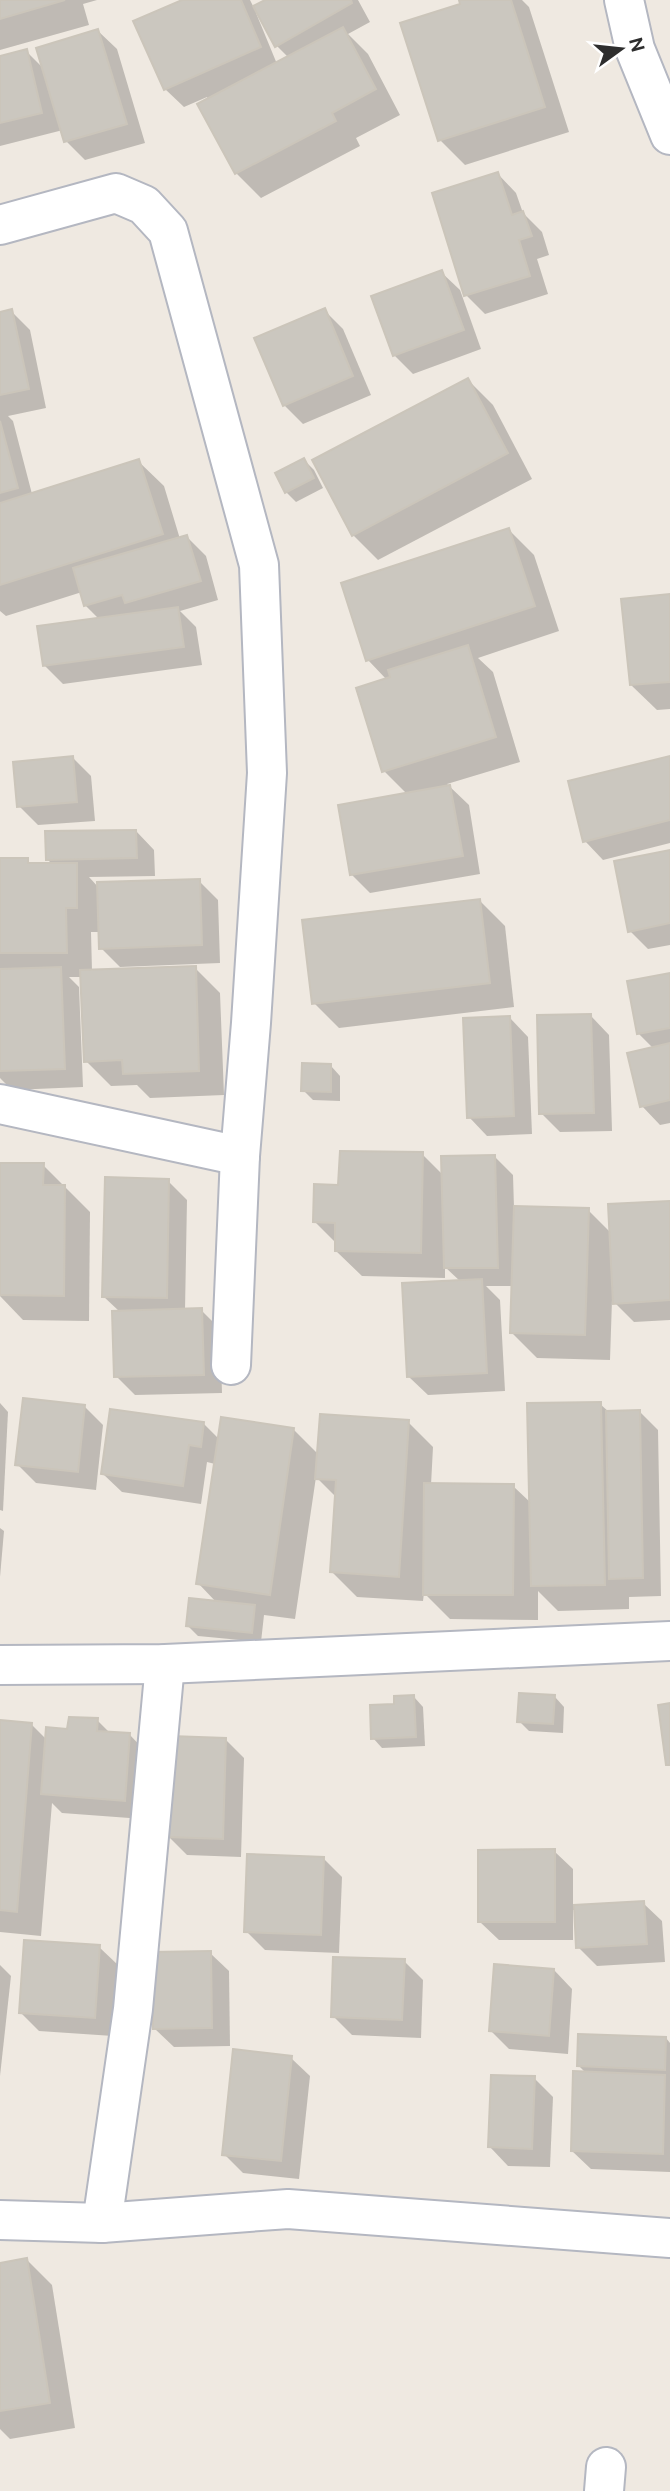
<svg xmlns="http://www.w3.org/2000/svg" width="670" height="2491" font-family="Ubuntu,sans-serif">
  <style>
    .shadow { fill: #0003; fill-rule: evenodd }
    .building { fill: #cbc7bf; stroke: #cbc5ba; stroke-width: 2 }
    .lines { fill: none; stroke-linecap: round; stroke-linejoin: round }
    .street-casing { stroke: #b4b7c1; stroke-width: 42 }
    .street { stroke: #fff; stroke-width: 38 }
  </style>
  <rect width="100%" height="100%" fill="#efe9e1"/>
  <!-- shadow -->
  <g class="shadow">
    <polygon points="0,0 97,0 83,4 89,25 0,50"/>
    <path d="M186 0H250L254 8 268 0H358L370 22 348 34 368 54 400 115 356 138 360 146 261 198 236 173 207 97 184 107 165 89ZM258 12 276 45 289 58 277 64 256 13Z"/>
    <polygon points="461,0 522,0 529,7 569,132 465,165 440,140 463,5"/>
    <polygon points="98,31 117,49 145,143 85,160 66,141 63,130 0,146 0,57 26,51 44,69"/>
    <polygon points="498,174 516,193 523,213 542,232 549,255 537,259 548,294 485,314 466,295"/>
    <polygon points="441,272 460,290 481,349 413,374 394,355"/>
    <polygon points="324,310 343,329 371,395 303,424 284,405"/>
    <polygon points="11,311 30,330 46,408 8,416 13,421 32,494 138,461 164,486 180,539 187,537 206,556 218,600 180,611 196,627 202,665 63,684 44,665 99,619 85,605 82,592 6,616 0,611 0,314"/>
    <polygon points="468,380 493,405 532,479 378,560 353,535"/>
    <polygon points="304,460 314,470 323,488 296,502 286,492"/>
    <polygon points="509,530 534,555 559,631 478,658 493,672 520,762 447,784 469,805 480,874 370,893 352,875 407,794 384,771 387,680 368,660"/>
    <polygon points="670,595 670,709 657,710 631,685"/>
    <polygon points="73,758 91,776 95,821 38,825 19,806"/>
    <polygon points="670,758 670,843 603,860 585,841"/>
    <polygon points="136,831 154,850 155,876 89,877 99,888 199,881 218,900 220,963 120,967 101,948 100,932 91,932 92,971 195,968 220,993 224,1095 150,1098 137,1085 111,1086 86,1061 82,977 69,977 79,987 83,1087 12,1090 0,1078 0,860 27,860 32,865 53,865 47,859"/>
    <polygon points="670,852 670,945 648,949 630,931"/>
    <polygon points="480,901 505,926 514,1007 339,1028 314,1003"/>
    <polygon points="670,974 670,1123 660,1125 642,1106 653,1048 639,1034"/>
    <polygon points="591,1016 609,1035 612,1131 560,1132 541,1113"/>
    <polygon points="510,1018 528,1037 532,1134 487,1136 469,1117"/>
    <polygon points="331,1066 340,1076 340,1101 313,1100 303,1090"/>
    <polygon points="422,1154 444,1176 495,1157 513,1175 514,1208 588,1210 611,1233 670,1202 670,1320 634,1322 612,1300 610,1360 537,1358 512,1333 513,1286 486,1286 500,1300 505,1391 428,1395 409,1377 461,1282 445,1267 445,1278 362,1276 336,1251 337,1244 315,1222 340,1187"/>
    <polygon points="0,1165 43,1165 90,1212 89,1321 23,1320 0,1296"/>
    <polygon points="168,1181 187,1200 185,1311 201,1310 220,1329 222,1393 135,1395 116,1376 120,1312 103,1296"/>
    <polygon points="0,1403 8,1412 3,1511 0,1510"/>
    <polygon points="600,1404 609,1412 640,1412 658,1430 661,1596 629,1597 629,1609 558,1611 538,1591 538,1620 450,1619 424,1593 423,1601 357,1597 332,1572 337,1498 316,1477 295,1619 264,1615 261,1642 198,1636 188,1626 217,1603 198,1583 215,1464 207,1462 201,1504 122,1492 103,1474 204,1424 219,1439 294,1430 319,1455 408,1422 433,1447 431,1485 513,1486 531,1503"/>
    <polygon points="85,1407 103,1425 96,1490 36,1483 17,1464"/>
    <polygon points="0,1528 4,1531 0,1577"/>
    <polygon points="414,1697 423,1707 425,1746 382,1748 373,1738 396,1705"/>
    <polygon points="555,1697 564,1707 563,1733 529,1731 519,1721"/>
    <polygon points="97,1720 111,1734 130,1735 148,1754 143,1819 62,1813 52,1803 41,1936 0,1932 0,1721 31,1724 47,1740"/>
    <polygon points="225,1739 244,1758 241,1857 187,1855 169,1837"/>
    <polygon points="554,1851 573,1869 573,1906 643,1903 662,1921 665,1962 597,1966 578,1947 576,1910 573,1910 573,1940 499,1940 480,1922"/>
    <polygon points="323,1858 342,1877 339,1953 265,1950 246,1931"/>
    <polygon points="99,1947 118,1965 113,2036 39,2031 20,2012"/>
    <polygon points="210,1953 229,1971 230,2046 174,2047 155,2029"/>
    <polygon points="404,1961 423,1980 421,2038 352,2035 333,2016"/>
    <polygon points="0,1965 11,1976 0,2076"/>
    <polygon points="554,1970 572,1989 568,2054 509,2049 490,2030"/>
    <polygon points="666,2038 670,2043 670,2172 591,2169 572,2151 586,2073 579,2066"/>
    <polygon points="291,2058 310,2076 299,2179 243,2173 224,2154"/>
    <polygon points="534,2078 553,2097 550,2167 508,2166 490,2147"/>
    <polygon points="27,2260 52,2285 75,2428 10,2439 0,2429 0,2264"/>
  </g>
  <!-- building -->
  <g class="building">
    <polygon points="0,0 65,0 0,19"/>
    <polygon points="182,0 241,0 261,47 164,90 133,21"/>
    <polygon points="265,0 351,0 352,3 275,47 253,6"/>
    <polygon points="459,0 511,0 545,107 438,141 400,23 460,4"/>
    <polygon points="343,27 376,89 332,113 336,121 235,174 197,104"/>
    <polygon points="98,29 127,124 64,142 36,48"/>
    <polygon points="27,49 42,113 0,123 0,56"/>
    <polygon points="498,172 512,215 523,211 532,236 519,240 530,276 464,296 432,193"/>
    <polygon points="442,270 464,330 393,356 371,296"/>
    <polygon points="325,308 353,376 283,406 254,338"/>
    <polygon points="12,309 29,389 0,395 0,312"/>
    <polygon points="468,378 508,453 352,536 312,460"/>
    <polygon points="0,421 18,488 0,493"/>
    <polygon points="304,458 314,478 285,493 275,473"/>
    <polygon points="139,459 163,534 0,585 0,503"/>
    <polygon points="509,528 535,606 366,661 341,583"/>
    <polygon points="187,535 201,581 125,603 122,595 84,606 73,568"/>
    <polygon points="670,594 670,682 630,685 621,599"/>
    <polygon points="178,607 184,647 43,666 37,626"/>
    <polygon points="468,645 496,737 382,772 356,688 390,677 388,670"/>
    <polygon points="73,756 77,802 17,807 13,762"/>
    <polygon points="670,756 670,820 583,842 568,781"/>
    <polygon points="450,785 463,856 350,875 338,805"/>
    <polygon points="136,830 137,858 46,860 45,831"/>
    <polygon points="670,850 670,923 628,932 614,861"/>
    <polygon points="0,858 28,858 28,863 77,863 77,908 66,908 67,953 0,953"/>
    <polygon points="200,879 202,945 99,949 97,882"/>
    <polygon points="480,899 490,983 312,1004 302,920"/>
    <polygon points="196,966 199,1071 123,1074 122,1060 84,1062 80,970"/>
    <polygon points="61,967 65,1069 0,1071 0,969"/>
    <polygon points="670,973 670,1028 637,1034 627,981"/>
    <polygon points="591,1014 594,1113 539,1114 537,1015"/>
    <polygon points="510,1016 514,1116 467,1118 463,1018"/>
    <polygon points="670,1043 670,1100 640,1107 627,1053"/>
    <polygon points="302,1063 331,1064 331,1092 301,1091"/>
    <polygon points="340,1151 423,1152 421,1253 335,1251 335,1223 313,1222 314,1184 338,1185"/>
    <polygon points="495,1155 498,1268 444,1268 441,1156"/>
    <polygon points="0,1163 44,1163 43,1185 65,1185 64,1296 0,1295"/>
    <polygon points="105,1177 169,1179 167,1298 102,1297"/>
    <polygon points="670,1201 670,1300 613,1304 608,1204"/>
    <polygon points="514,1206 589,1208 585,1335 510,1333"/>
    <polygon points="482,1279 487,1373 407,1377 402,1283"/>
    <polygon points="202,1308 204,1375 114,1377 112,1311"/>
    <polygon points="23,1398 85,1405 78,1472 15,1465"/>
    <polygon points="601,1402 605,1585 531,1586 527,1403"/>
    <polygon points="110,1409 204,1422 201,1447 189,1445 183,1486 101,1474"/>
    <polygon points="640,1410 643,1578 609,1579 606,1411"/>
    <polygon points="320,1414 409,1420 399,1577 330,1572 336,1480 315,1479"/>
    <polygon points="221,1417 294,1428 270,1595 196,1584"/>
    <polygon points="424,1483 514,1484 513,1595 423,1595"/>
    <polygon points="189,1598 255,1605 252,1633 186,1626"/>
    <polygon points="519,1693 555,1695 553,1724 517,1722"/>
    <polygon points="414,1695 416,1737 371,1739 370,1705 394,1704 394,1696"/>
    <polygon points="670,1703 670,1765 666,1765 658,1705"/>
    <polygon points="69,1717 98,1718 97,1731 130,1733 125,1801 41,1794 46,1727 67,1729"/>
    <polygon points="0,1720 32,1723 17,1912 0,1910"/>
    <polygon points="170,1736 226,1738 223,1839 167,1837"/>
    <polygon points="555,1849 555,1922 478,1922 478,1850"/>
    <polygon points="247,1854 324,1857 321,1935 244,1932"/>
    <polygon points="644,1901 647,1944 576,1948 574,1905"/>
    <polygon points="24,1940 100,1945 95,2018 19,2013"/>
    <polygon points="211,1951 212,2028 153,2029 152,1952"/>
    <polygon points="333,1957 405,1959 402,2020 331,2017"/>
    <polygon points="494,1964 554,1969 549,2036 489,2031"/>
    <polygon points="578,2034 666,2037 665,2070 577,2066"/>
    <polygon points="233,2049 292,2056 281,2161 222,2155"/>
    <polygon points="573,2071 665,2075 663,2154 571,2151"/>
    <polygon points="491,2075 535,2076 532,2149 488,2147"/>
    <polygon points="27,2258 50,2403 0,2411 0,2263"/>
  </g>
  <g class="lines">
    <!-- street casing -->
    <g class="street-casing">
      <g id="street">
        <polyline points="624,0 635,49 670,135"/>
        <polyline points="0,225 116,193 144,205 168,231 259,565 267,773 251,1023 240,1156 231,1365"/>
        <polyline points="0,1104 240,1156"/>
        <polyline points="0,1665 165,1664 670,1641"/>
        <polyline points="0,2220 102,2223 288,2209 670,2238"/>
        <polyline points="102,2223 133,2009 165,1664"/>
        <polyline points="604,2491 606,2467"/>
      </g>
    </g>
    <!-- street -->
    <use href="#street" class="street"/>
  </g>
  <!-- north arrow -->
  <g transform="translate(621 49) rotate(75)" stroke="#ffffff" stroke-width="5" paint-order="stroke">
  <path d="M0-5L12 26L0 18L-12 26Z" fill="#2e2e2e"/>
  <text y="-10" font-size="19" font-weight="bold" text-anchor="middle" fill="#2e2e2e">N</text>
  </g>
</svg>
